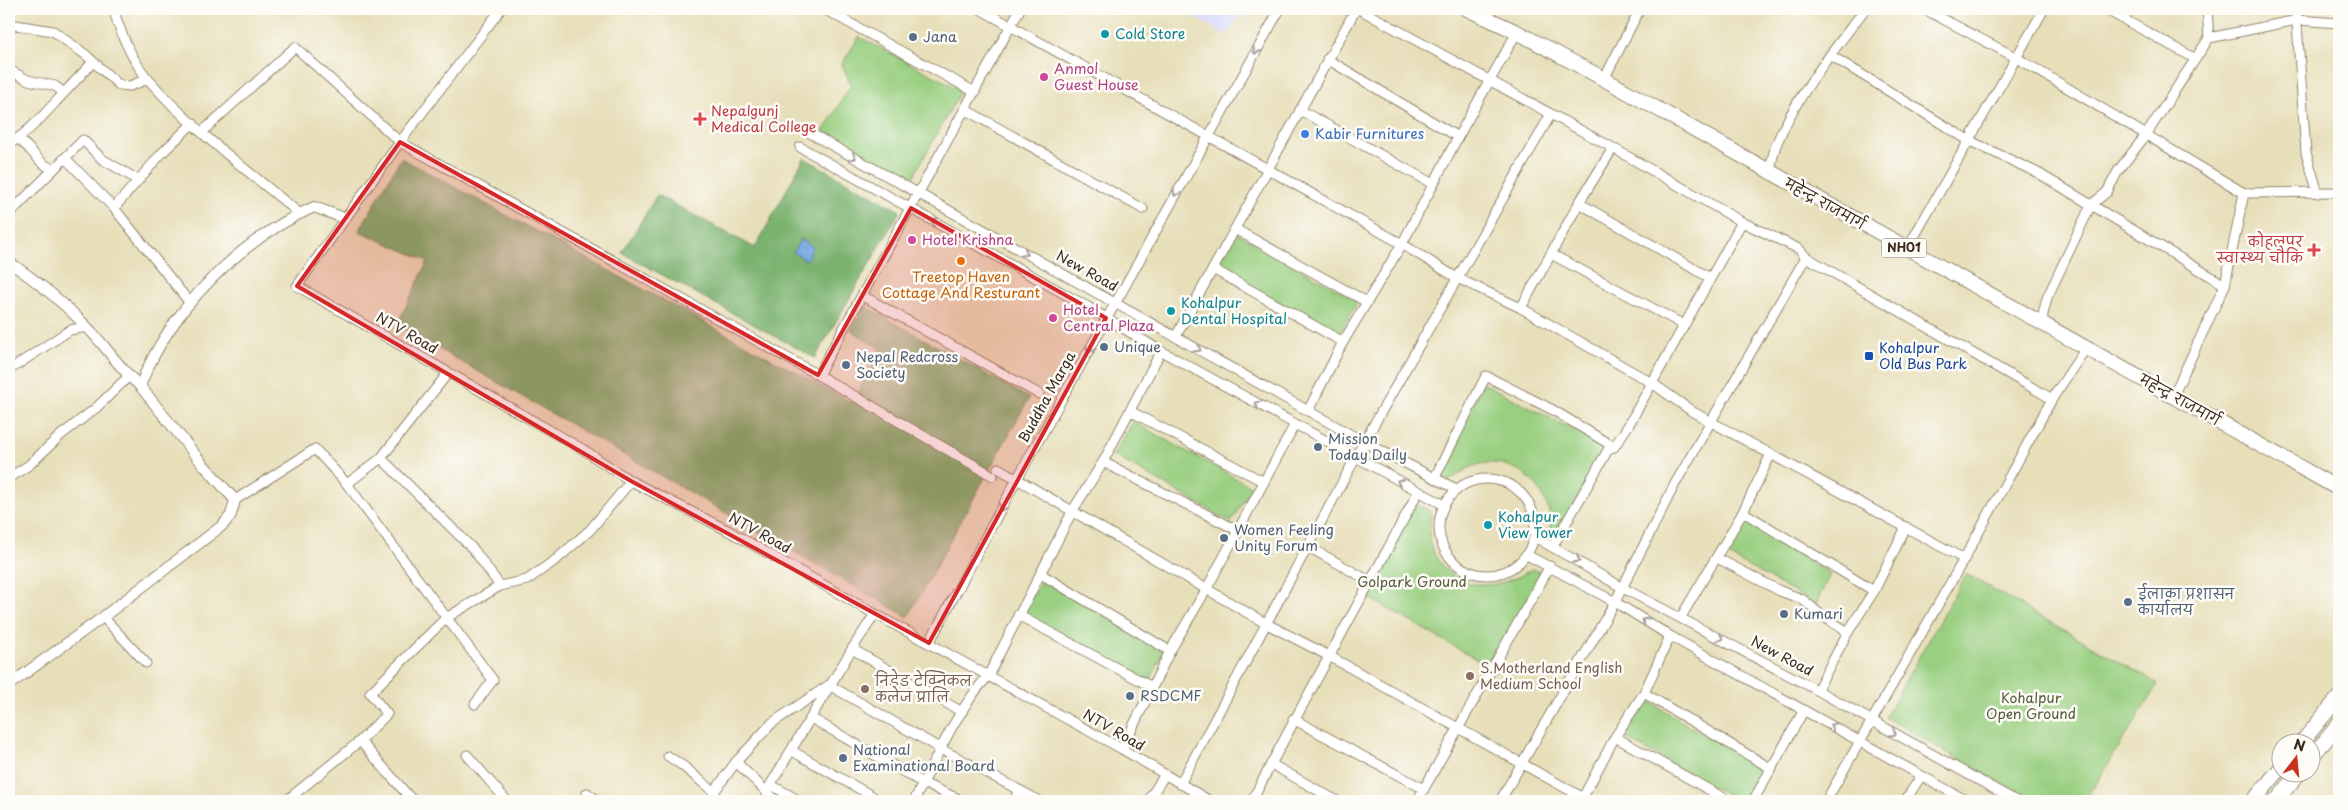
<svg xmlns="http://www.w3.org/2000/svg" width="2348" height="810" font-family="'Playpen Sans','Playpen Sans Deva',sans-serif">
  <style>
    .built { fill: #d5d8f9 }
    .green { fill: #99cf80; stroke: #6a7c4f }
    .forest { fill: #7ab26e; stroke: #5a6e46 }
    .water { fill: #72a8e0; stroke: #56697f }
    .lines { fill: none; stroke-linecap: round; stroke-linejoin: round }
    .minor-casing { stroke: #91846c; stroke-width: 11 }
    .tertiary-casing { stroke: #91846c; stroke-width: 12 }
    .trunk-casing { stroke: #91846c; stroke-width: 16 }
    .minor { stroke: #fff; stroke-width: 9 }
    .tertiary { stroke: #fff; stroke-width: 10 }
    .trunk { stroke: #fff; stroke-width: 14 }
    .oneway { stroke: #a79f9a }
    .marked { fill: #d62828; fill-opacity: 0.2; stroke: #d62828; stroke-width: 4; stroke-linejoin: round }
    .culture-dot { fill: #0f9aa8; stroke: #fdfcf7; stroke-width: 2 }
    .service-dot { fill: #5c6f8a; stroke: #fdfcf7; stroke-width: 2 }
    .hotel-dot { fill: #d1479c; stroke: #fdfcf7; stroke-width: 2 }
    .health-dot { fill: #e0444e; stroke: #fdfcf7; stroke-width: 2 }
    .shop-dot { fill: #3f7fe0; stroke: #fdfcf7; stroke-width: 2 }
    .food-dot { fill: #e8710a; stroke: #fdfcf7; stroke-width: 2 }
    .transit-dot { fill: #1a4fb4; stroke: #fdfcf7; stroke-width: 2 }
    .education-dot { fill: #8d6e63; stroke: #fdfcf7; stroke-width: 2 }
    .labels { text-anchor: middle; stroke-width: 5; stroke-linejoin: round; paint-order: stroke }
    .shield { fill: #fdfcf7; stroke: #75695f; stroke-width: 1 }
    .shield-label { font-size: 12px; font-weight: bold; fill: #3b2a1e }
    .culture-label { font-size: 14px; fill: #0d838f; stroke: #fdfcf7; text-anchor: start }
    .service-label { font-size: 14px; fill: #4e5e75; stroke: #fdfcf7; text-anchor: start }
    .hotel-label { font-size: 14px; fill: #b23c85; stroke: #fdfcf7; text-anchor: start }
    .health-label { font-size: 14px; fill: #be3a42; stroke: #fdfcf7; text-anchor: start }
    .shop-label { font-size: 14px; fill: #366cbe; stroke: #fdfcf7; text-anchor: start }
    .street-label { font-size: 14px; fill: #3b2a1e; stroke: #fdfcf7 }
    .food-label { font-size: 14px; fill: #c56008; stroke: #fdfcf7 }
    .transit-label { font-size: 14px; fill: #164399; stroke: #fdfcf7; text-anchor: start }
    .park-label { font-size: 14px; fill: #575c3b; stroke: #fdfcf7 }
    .education-label { font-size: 14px; fill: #785e54; stroke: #fdfcf7; text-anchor: start }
  </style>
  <rect width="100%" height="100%" fill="#fdfcf7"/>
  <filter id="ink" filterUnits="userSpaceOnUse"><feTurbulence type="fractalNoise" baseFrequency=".02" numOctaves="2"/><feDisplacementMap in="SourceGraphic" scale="10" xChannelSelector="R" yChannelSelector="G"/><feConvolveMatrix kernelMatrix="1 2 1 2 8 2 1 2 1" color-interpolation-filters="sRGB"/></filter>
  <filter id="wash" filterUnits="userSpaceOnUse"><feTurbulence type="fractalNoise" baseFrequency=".0096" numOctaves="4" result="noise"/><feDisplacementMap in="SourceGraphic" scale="20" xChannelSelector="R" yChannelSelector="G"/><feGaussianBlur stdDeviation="1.12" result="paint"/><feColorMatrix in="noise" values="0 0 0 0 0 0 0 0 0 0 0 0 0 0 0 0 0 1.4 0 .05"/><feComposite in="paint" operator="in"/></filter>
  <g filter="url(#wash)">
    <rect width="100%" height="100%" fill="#e7dfba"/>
    <!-- built -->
    <polygon class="built" points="1178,9 1244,9 1227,35"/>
    <!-- green -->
    <g class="green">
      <polygon points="859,37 961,90 911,181 820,137 851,85 842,64"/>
      <polygon points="1235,232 1358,301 1338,336 1217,267"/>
      <path d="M1483 383 1606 447 1553 542C1547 531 1552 519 1548 508 1540 482 1516 461 1487 463 1473 464 1460 473 1449 481L1437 474Z"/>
      <polygon points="1133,422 1252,487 1231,522 1113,455"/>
      <path d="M1416 503 1431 512C1431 522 1427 539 1431 547 1451 593 1494 593 1532 569L1543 574 1492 668 1364 595Z"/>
      <polygon points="1747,522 1830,574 1816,604 1727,555"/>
      <polygon points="1966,574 2158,684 2096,784 2082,801 2032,801 1885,717"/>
      <polygon points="1042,580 1164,651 1150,681 1022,613"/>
      <polygon points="1646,700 1760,767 1745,801 1738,801 1623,737"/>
    </g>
    <!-- forest -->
    <g class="forest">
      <polygon points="401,158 853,403 880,349 851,330 865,306 1029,398 908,617 397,325 428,261 359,231"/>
      <polygon points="804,158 900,211 815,358 622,253 657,195 755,248"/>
    </g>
    <!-- water -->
    <polygon class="water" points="801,239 813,247 806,260 793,252"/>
  </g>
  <g filter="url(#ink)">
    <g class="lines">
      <!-- minor casing -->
      <g class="minor-casing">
        <g id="minor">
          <path d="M113 9C121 33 131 60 149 80 191 129 250 172 299 213"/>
          <polyline points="501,9 400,142 297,286 584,450 631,481 727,530 875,614 1122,749 1210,801"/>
          <polyline points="824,9 975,92"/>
          <polyline points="980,9 1402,244 1457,278 1521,308 1652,383 1693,412 1964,559"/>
          <polyline points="1359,9 1613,148 1742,222 1799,249 1806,257 2052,399"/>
          <polyline points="1924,9 2017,58 2244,193 2339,192"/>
          <polyline points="2105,9 2194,58"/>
          <polyline points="2207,9 2209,38"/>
          <polyline points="2296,9 2306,153 2318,193"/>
          <polyline points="9,24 53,31 86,55 119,85 130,86 148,79"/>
          <polyline points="1830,55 1968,140 2038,173 2225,285"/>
          <polyline points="1327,59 1458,137"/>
          <path d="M9 70 28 80 55 86 64 93C47 111 30 132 9 144"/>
          <polyline points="1604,79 1640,9"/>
          <polyline points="64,93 93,62"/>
          <polyline points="966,110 1143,209"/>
          <polyline points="1300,110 1433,184"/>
          <polyline points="202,132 295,47 400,142 818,375 993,476"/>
          <polyline points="810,133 1364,442 1456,489"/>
          <path d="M18 139C32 148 37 163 53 169"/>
          <polyline points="800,147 1088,307 1161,351 1444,505"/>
          <path d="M1769 173C1772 163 1773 152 1777 143 1795 97 1835 49 1865 9"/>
          <polyline points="1579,203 1710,278"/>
          <polyline points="114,208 65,158 83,140 102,159 138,180"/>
          <polyline points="9,214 65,158"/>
          <polyline points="1235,229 1367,302"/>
          <polyline points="1907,249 2044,9"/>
          <polyline points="1551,254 1684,325"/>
          <polyline points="1213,269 1343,342"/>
          <polyline points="863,296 1039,394"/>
          <polyline points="190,303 114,208 162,153 193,123"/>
          <polyline points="1521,308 1579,203 1613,148"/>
          <polyline points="2041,323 2047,298 2091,205 2107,192 2118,171 2146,135 2209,38 2297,20 2339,23"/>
          <polyline points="1176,336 1356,9"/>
          <polyline points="9,370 70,330 87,327"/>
          <polyline points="818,375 1020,9"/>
          <polyline points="2173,396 2225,285 2244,193"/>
          <polyline points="1130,411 1264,482"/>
          <polyline points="1308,411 1343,342 1402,244 1458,137 1517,32"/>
          <polyline points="381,458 474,550 500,586"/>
          <polyline points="1103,462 1237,530"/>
          <polyline points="998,468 1265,623 1329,656 1589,801"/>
          <polyline points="1435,477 1486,376 1553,410 1614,447"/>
          <polyline points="9,478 29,465 61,435 96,408 129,376"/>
          <circle cx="1487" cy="527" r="48"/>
          <polyline points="347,484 381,458 448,373"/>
          <polyline points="235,500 315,449 347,484 493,680 475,704"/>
          <polyline points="1743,512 1874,591"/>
          <polyline points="1535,537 1623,588 1817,690 2016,801"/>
          <polyline points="1307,546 1371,582"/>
          <polyline points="1553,546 1609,448 1614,447 1628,426 1742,222"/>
          <polyline points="1527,555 1615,602 1670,636 1967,801"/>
          <polyline points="1717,558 1780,591 1802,599 1821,615 1848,632"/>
          <polyline points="1041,574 1170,651"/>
          <polyline points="1018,615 1152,687"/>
          <polyline points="103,617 146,663"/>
          <polyline points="1681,617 1743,512 1771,454"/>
          <polyline points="929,643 1017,479 1280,9"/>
          <polyline points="852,649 962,712"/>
          <polyline points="1817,690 1848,632 1874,591 1906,527"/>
          <polyline points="1644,693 1772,769"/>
          <polyline points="811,718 923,783 963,801"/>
          <polyline points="1293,719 1424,789"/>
          <polyline points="1615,737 1729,801"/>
          <polyline points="360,741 413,801"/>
          <polyline points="1122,749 1170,651 1206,590 1295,424"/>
          <polyline points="792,751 881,801"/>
          <polyline points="467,755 507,801"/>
          <polyline points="668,756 683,766 714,792"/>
          <polyline points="736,762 776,801"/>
          <polyline points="1271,764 1337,801"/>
          <polyline points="1180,784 1364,442 1551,114"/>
          <polyline points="771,785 800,801"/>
          <polyline points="766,792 852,649 875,614"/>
          <polyline points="587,793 598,801"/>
          <polyline points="286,801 360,741 387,714 370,693 446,618 500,586 527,580 557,559 590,530 631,481"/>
          <polyline points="717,801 714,792 736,762 772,723 829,685 941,749 1040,801"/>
          <path d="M914 801C936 759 956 711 988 676L1073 510 1103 462 1161 351"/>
          <polyline points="1014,801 1019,790"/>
          <polyline points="1148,801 1164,776"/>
          <path d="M1252 801C1305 697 1364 596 1418 492"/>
          <polyline points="1417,801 1550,566"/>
          <polyline points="1500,801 1615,602 1676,482 1806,257"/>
          <polyline points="1581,801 1615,737 1644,693 1670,636"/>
          <polyline points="1753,801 1804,710"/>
          <polyline points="1826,801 1964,559 2052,399 2086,348"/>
          <polyline points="1905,801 1921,776"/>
        </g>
      </g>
      <!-- tertiary casing -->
      <g class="tertiary-casing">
        <g id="tertiary">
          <path d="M9 262C37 281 62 301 86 326 105 345 119 368 140 386L201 462 235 500 231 515 223 525 103 617 9 685"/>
          <path d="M140 386C170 309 240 240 314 207L344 218"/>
        </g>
      </g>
      <!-- trunk casing -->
      <g class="trunk-casing">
        <g id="trunk">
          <polyline points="1467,9 1517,32 1604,79 2339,489"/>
          <polyline points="2302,742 2339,697"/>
          <polyline points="2310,759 2339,724"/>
          <polyline points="2253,801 2280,769"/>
          <polyline points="2276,801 2300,772"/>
        </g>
      </g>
      <!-- minor -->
      <use href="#minor" class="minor"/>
      <!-- tertiary -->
      <use href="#tertiary" class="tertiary"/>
      <!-- trunk -->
      <use href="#trunk" class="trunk"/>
    </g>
    <!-- one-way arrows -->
    <defs><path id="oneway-chevron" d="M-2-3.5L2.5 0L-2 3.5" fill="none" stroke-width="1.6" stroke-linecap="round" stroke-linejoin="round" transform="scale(1.25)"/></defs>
    <g class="oneway">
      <use href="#oneway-chevron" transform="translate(1256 51) rotate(119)"/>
      <use href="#oneway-chevron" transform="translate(853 157) rotate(28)"/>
      <use href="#oneway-chevron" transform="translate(1176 193) rotate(119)"/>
      <use href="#oneway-chevron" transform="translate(934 221) rotate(-151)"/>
      <use href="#oneway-chevron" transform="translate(1025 253) rotate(29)"/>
      <use href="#oneway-chevron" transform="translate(1198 349) rotate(30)"/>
      <use href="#oneway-chevron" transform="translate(1089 350) rotate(119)"/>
      <use href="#oneway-chevron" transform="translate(1258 404) rotate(-151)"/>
      <use href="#oneway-chevron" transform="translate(1400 482) rotate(-152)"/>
      <use href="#oneway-chevron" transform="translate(1002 508) rotate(118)"/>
      <use href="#oneway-chevron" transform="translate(1577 560) rotate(30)"/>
      <use href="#oneway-chevron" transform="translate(1645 621) rotate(-148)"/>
      <use href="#oneway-chevron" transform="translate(1720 638) rotate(28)"/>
      <use href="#oneway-chevron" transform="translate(1833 726) rotate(-151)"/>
      <use href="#oneway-chevron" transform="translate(1893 733) rotate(29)"/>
    </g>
  </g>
  <!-- marked area -->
  <path class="marked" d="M400 142 818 375 911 208 1106 318 929 643 631 481 297 286Z"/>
  <!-- markers -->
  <g class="culture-dot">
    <circle cx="1105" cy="34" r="5"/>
    <circle cx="1171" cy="311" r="5"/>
    <circle cx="1488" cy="525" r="5"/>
  </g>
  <g class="service-dot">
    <circle cx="913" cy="37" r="5"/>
    <circle cx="1104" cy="347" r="5"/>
    <circle cx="846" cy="365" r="5"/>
    <circle cx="1318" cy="447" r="5"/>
    <circle cx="1224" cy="538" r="5"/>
    <circle cx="2128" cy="602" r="5"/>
    <circle cx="1784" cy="614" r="5"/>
    <circle cx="1130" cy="696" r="5"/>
    <circle cx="843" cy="758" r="5"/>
  </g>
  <g class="hotel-dot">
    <circle cx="1044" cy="77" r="5"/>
    <circle cx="912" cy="240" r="5"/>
    <circle cx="1053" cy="318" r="5"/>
  </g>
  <g class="health-dot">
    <path d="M697.5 111.5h5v5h5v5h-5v5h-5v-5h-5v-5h5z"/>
    <path d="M2311.5 242.5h5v5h5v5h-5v5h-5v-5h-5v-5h5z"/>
  </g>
  <circle class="shop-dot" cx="1305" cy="134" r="5"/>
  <circle class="food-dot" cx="961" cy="261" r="5"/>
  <rect class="transit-dot" x="1864" y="351" width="10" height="10" rx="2.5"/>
  <g class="education-dot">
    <circle cx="1470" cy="676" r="5"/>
    <circle cx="865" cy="689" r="5"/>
  </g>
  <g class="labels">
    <!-- shield labels -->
    <rect class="shield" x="1881.5" y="238.5" width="45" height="19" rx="4"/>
    <g class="shield-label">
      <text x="1904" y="252">NH01</text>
    </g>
    <!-- culture labels -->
    <g class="culture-label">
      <text x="1115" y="39">Cold Store</text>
      <text x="1181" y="308">Kohalpur<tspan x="1181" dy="16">Dental Hospital</tspan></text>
      <text x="1498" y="522">Kohalpur<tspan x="1498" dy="16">View Tower</tspan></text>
    </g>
    <!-- service labels -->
    <g class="service-label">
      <text x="923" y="42">Jana</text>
      <text x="1114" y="352">Unique</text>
      <text x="856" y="362">Nepal Redcross<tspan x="856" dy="16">Society</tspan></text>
      <text x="1328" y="444">Mission<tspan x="1328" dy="16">Today Daily</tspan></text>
      <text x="1234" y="535">Women Feeling<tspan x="1234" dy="16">Unity Forum</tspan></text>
      <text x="2138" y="599">ईलाका प्रशासन<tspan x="2138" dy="16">कार्यालय</tspan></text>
      <text x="1794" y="619">Kumari</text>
      <text x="1140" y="701">RSDCMF</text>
      <text x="853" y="755">National<tspan x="853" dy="16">Examinational Board</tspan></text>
    </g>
    <!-- hotel labels -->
    <g class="hotel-label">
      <text x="1054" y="74">Anmol<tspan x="1054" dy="16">Guest House</tspan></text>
      <text x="922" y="245">Hotel Krishna</text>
      <text x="1063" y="315">Hotel<tspan x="1063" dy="16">Central Plaza</tspan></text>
    </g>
    <!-- health labels -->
    <g class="health-label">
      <text x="711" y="116">Nepalgunj<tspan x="711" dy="16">Medical College</tspan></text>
      <text x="2303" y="247" text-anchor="end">कोहलपुर<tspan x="2303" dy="16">स्वास्थ्य चौकि</tspan></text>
    </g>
    <!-- shop labels -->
    <g class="shop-label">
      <text x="1315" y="139">Kabir Furnitures</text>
    </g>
    <!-- street labels -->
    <g class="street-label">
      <text transform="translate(1825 204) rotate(29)" y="5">महेन्द्र राजमार्ग</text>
      <text transform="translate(1087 271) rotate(29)" y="5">New Road</text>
      <text transform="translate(407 333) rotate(30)" y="5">NTV Road</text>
      <text transform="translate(1047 397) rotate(-61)" y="5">Buddha Marga</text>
      <text transform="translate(2180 400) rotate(29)" y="5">महेन्द्र राजमार्ग</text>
      <text transform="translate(760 533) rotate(29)" y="5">NTV Road</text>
      <text transform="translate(1782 656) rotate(28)" y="5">New Road</text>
      <text transform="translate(1114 730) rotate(30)" y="5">NTV Road</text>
    </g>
    <!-- food labels -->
    <g class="food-label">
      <text x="961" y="282">Treetop Haven<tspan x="961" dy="16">Cottage And Resturant</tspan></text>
    </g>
    <!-- transit labels -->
    <g class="transit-label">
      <text x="1879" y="353">Kohalpur<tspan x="1879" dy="16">Old Bus Park</tspan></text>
    </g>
    <!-- park labels -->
    <g class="park-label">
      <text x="1412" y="587">Golpark Ground</text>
      <text x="2031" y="703">Kohalpur<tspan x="2031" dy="16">Open Ground</tspan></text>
    </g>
    <!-- education labels -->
    <g class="education-label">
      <text x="1480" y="673">S.Motherland English<tspan x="1480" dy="16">Medium School</tspan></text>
      <text x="875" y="686">निडेड टेक्निकल<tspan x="875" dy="16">कलेज प्रालि</tspan></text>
    </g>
  </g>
  <!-- margin -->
  <rect width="2348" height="810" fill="none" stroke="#fdfcf7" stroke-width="30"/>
  <!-- north arrow -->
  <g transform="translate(2296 758) rotate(16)"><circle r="24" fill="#fdfcf7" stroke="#afa8a0"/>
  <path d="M0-4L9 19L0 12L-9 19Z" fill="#c8321e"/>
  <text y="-8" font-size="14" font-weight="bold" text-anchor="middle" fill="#3b2a1e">N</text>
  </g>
</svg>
